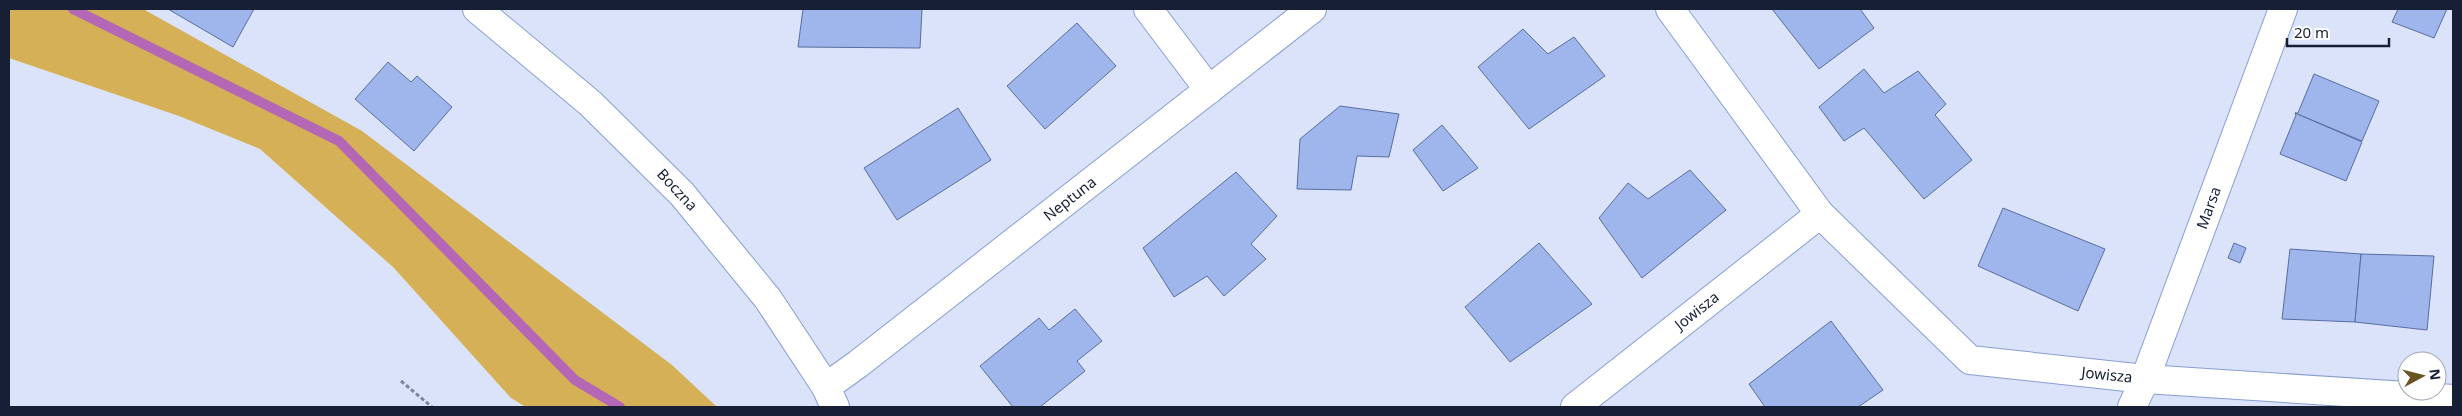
<svg xmlns="http://www.w3.org/2000/svg" width="2462" height="416" font-family="'Noto Sans',sans-serif">
  <style>
    .green { fill: #d5b056 }
    .lines { fill: none; stroke-linecap: round; stroke-linejoin: round }
    .stream { stroke: #b467b4; stroke-width: 10 }
    .building { fill: #9fb6ec; stroke: #596d9e }
    .minor-casing { stroke: #889ed3; stroke-width: 30 }
    .tertiary-casing { stroke: #889ed3; stroke-width: 30 }
    .path { stroke: #7d859b; stroke-width: 3; stroke-dasharray: 4 2.5; stroke-linecap: butt }
    .minor { stroke: #fff; stroke-width: 28 }
    .tertiary { stroke: #fff; stroke-width: 28 }
    .labels { text-anchor: middle; stroke-width: 4; stroke-linejoin: round; paint-order: stroke }
    .street-label { font-size: 15px; fill: #171f34; stroke: #fff }
  </style>
  <rect width="100%" height="100%" fill="#dae3fa"/>
  <!-- green -->
  <polygon class="green" points="9,9 143,9 362,131 672,365 717,407 526,407 511,398 394,268 260,149 179,116 9,58"/>
  <g class="lines">
    <!-- stream -->
    <polyline class="stream" points="73,9 339,141 575,380 620,407"/>
  </g>
  <!-- building -->
  <g class="building">
    <polygon points="168,9 254,9 233,47"/>
    <polygon points="803,9 922,9 920,48 798,47"/>
    <polygon points="1772,9 1860,9 1874,28 1819,69"/>
    <polygon points="2398,9 2447,9 2434,38 2392,22"/>
    <polygon points="1077,23 1116,66 1045,129 1007,86"/>
    <polygon points="1523,29 1548,54 1574,37 1605,76 1529,129 1478,67"/>
    <polygon points="388,62 411,82 417,76 452,107 414,151 355,99"/>
    <polygon points="1864,69 1884,93 1918,71 1946,104 1935,115 1972,160 1924,199 1864,128 1844,141 1819,107"/>
    <polygon points="2314,74 2379,101 2362,141 2295,113 2298,113"/>
    <polygon points="1340,106 1399,114 1389,157 1357,156 1351,190 1297,189 1300,139"/>
    <polygon points="958,108 991,160 897,220 864,168"/>
    <polygon points="2295,113 2362,142 2346,181 2280,154 2296,115"/>
    <polygon points="1442,125 1478,168 1443,191 1413,150"/>
    <polygon points="1690,170 1726,210 1642,278 1599,218 1628,183 1648,199"/>
    <polygon points="1236,172 1277,216 1251,244 1266,259 1224,296 1207,276 1174,297 1143,248"/>
    <polygon points="2003,208 2105,249 2078,311 1978,266"/>
    <polygon points="1539,243 1592,304 1510,362 1465,307"/>
    <polygon points="2234,243 2246,248 2240,263 2228,258"/>
    <polygon points="2290,249 2361,254 2355,322 2282,319"/>
    <polygon points="2361,254 2434,256 2427,330 2355,322"/>
    <polygon points="1075,309 1102,341 1077,361 1085,371 1040,407 1013,407 980,366 1039,318 1049,330"/>
    <polygon points="1831,321 1883,390 1858,407 1765,407 1749,384"/>
  </g>
  <g class="lines">
    <!-- minor casing -->
    <g class="minor-casing">
      <g id="minor">
        <polyline points="1148,9 1209,90"/>
        <polyline points="1670,9 1820,214 1970,360 2145,379 2453,399"/>
        <polyline points="826,387 858,364 1312,9"/>
        <polyline points="1575,407 1820,214"/>
        <polyline points="2132,407 2145,379 2283,9"/>
      </g>
    </g>
    <!-- tertiary casing -->
    <g class="tertiary-casing">
      <polyline id="tertiary" points="477,9 590,103 682,194 768,299 826,387 835,407"/>
    </g>
    <!-- path -->
    <polyline class="path" points="401,381 432,407"/>
    <!-- minor -->
    <use href="#minor" class="minor"/>
    <!-- tertiary -->
    <use href="#tertiary" class="tertiary"/>
  </g>
  <g class="labels">
    <!-- street labels -->
    <g class="street-label">
      <text transform="translate(677 190) rotate(47)" y="5">Boczna</text>
      <text transform="translate(1070 199) rotate(-38)" y="5">Neptuna</text>
      <text transform="translate(2209 208) rotate(-70)" y="5">Marsa</text>
      <text transform="translate(1697 311) rotate(-38)" y="5">Jowisza</text>
      <text transform="translate(2107 375) rotate(6)" y="5">Jowisza</text>
    </g>
  </g>
  <!-- border -->
  <rect width="2462" height="416" fill="none" stroke="#171f34" stroke-width="20"/>
  <!-- north arrow -->
  <g transform="translate(2422 376) rotate(83)"><circle r="24" fill="#ffffff" stroke="#a2a5ae"/>
  <path d="M0-4L9 19L0 12L-9 19Z" fill="#695523"/>
  <text y="-8" font-size="14" font-weight="bold" text-anchor="middle" fill="#171f34">N</text>
  </g>
  <!-- scale -->
  <path d="M2287 38v8h102v-8" fill="none" stroke="#171f34" stroke-width="2.5"/>
  <text x="2294" y="38" font-size="15" fill="#171f34" stroke="#ffffff" stroke-width="4" paint-order="stroke">20 m</text>
</svg>
